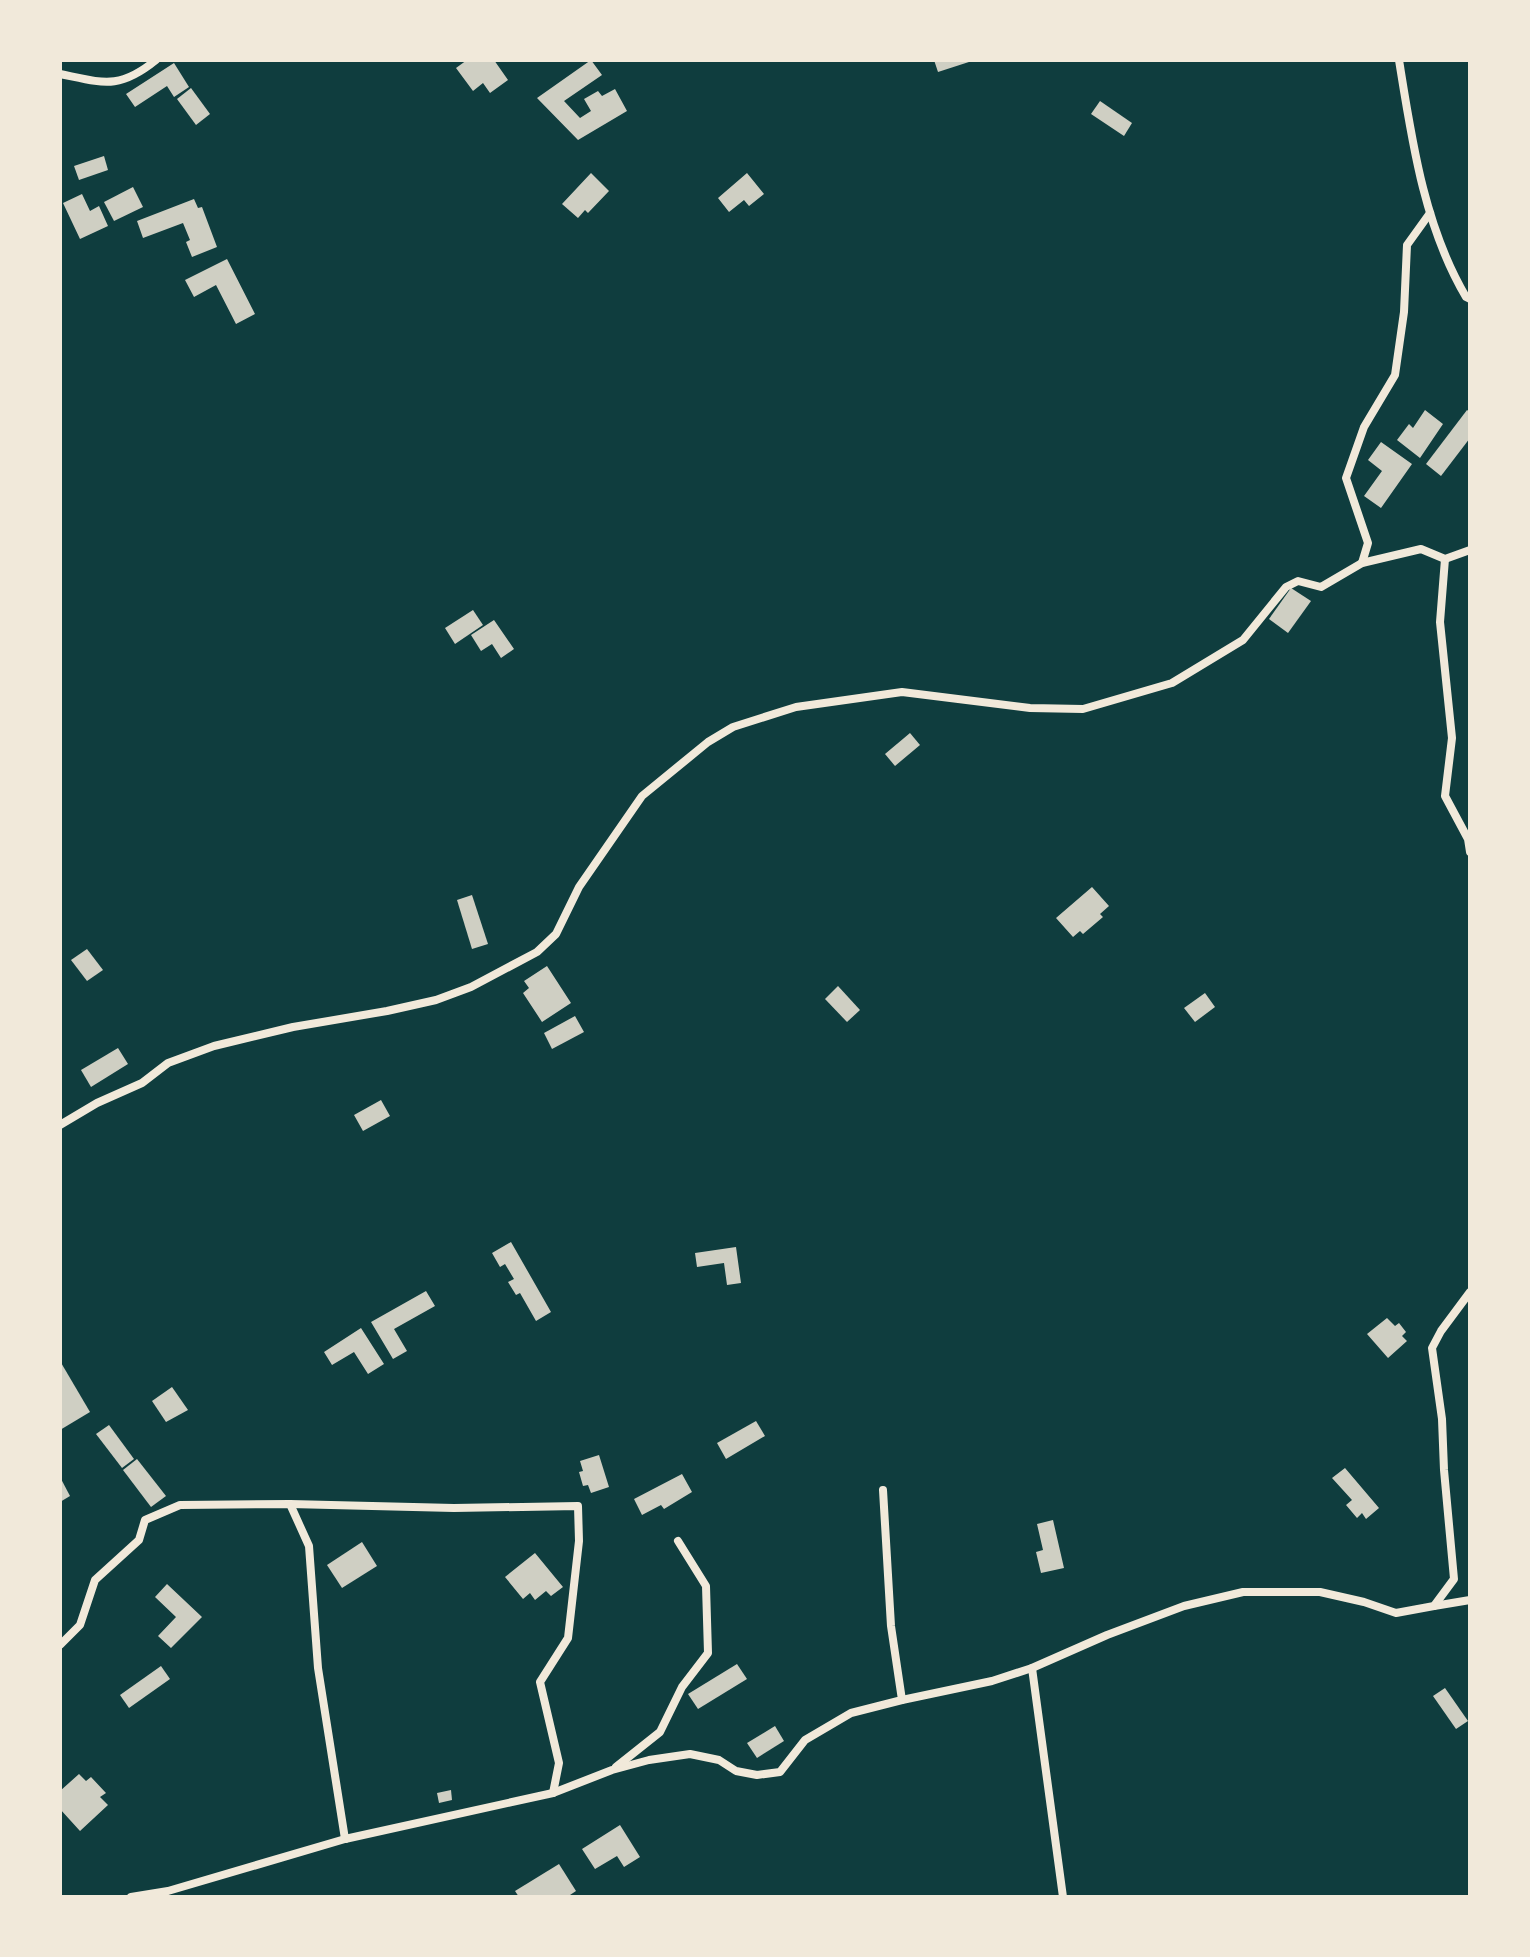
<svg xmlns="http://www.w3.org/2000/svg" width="1530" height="1957" font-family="Ubuntu,sans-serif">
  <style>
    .building { fill: #cfcfc3 }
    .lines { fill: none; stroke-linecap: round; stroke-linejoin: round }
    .minor { stroke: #f1e9da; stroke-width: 8 }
  </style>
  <rect width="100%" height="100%" fill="#0f3d3e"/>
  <!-- building -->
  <g class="building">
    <polygon points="467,60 494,60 508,80 490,93 483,83 473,91 456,68"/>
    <polygon points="591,60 602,75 564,101 580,118 591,111 584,99 598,91 602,96 615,89 627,111 578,140 537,98"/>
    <polygon points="934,60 972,60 972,61 938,72"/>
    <polygon points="174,63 189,87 174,97 167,86 135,107 126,94"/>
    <polygon points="191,88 210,114 196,125 177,99"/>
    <polygon points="1100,101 1132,123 1124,136 1091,114"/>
    <polygon points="104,156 108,170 79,180 74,166"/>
    <polygon points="591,173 609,191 588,213 585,210 578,218 562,204"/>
    <polygon points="747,173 764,194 749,206 744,200 729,212 718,198"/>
    <polygon points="133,187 143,207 114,221 104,202"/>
    <polygon points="82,194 90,211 99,206 108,226 80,239 63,203"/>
    <polygon points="194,199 198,208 202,207 217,247 192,257 186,242 190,240 183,223 143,238 137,221"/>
    <polygon points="227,259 255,314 236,324 216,285 194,297 185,280"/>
    <polygon points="1425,410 1443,424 1420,458 1397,440 1409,424 1413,428"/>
    <polygon points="1467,410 1470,412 1470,438 1441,476 1426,464"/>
    <polygon points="1381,442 1412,464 1381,508 1364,496 1382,471 1368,460"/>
    <polygon points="1291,588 1311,601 1288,633 1269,619"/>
    <polygon points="473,610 483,625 455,644 445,628"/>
    <polygon points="494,620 514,649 501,658 492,644 481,651 471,635"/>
    <polygon points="910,733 920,745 895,766 885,754"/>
    <polygon points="1092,887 1109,906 1100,914 1103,917 1083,934 1080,931 1073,937 1056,918"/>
    <polygon points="472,895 488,944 472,949 457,900"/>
    <polygon points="87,949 103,970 87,981 71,960"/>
    <polygon points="547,966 571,1003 542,1022 523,993 529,988 524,981"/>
    <polygon points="838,986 860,1010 847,1022 825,999"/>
    <polygon points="1205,993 1215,1007 1195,1022 1184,1008"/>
    <polygon points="575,1016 584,1032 552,1049 544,1033"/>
    <polygon points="118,1048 128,1064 91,1087 81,1070"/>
    <polygon points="381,1100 390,1116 363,1131 354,1115"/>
    <polygon points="511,1242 551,1312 536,1321 520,1293 516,1295 508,1282 514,1279 505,1264 500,1267 492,1253"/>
    <polygon points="736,1247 741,1283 727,1285 724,1263 697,1267 695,1253"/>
    <polygon points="426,1291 435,1306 394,1329 407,1351 393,1359 371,1322"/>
    <polygon points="1387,1318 1395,1326 1399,1323 1406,1332 1402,1336 1407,1341 1388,1358 1367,1334"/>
    <polygon points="361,1328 384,1364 368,1374 354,1352 332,1365 324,1352"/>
    <polygon points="60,1361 90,1412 60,1430"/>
    <polygon points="172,1387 188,1410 166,1422 152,1401"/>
    <polygon points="756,1421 765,1436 726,1459 717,1443"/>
    <polygon points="109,1425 134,1459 122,1468 96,1434"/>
    <polygon points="599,1455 609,1487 591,1493 588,1485 583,1486 579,1472 583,1471 580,1461"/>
    <polygon points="137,1459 166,1496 151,1507 123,1470"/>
    <polygon points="1345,1468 1379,1508 1366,1519 1362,1513 1357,1518 1346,1505 1352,1500 1332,1478"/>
    <polygon points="682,1474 692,1492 664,1509 661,1505 642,1515 634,1499"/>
    <polygon points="60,1477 70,1496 60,1502"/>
    <polygon points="1053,1520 1064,1568 1041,1573 1036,1552 1043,1550 1037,1524"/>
    <polygon points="362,1542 377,1566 342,1588 327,1565"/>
    <polygon points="535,1553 563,1587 551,1596 546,1591 535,1600 530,1593 523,1599 505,1577"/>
    <polygon points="167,1584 202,1617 171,1648 158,1636 176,1617 155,1597"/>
    <polygon points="737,1664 747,1679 698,1709 688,1694"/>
    <polygon points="161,1666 170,1679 129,1708 120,1695"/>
    <polygon points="1445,1688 1468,1721 1456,1729 1433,1696"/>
    <polygon points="775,1726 784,1741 757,1758 747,1743"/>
    <polygon points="79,1774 86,1781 91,1777 106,1793 100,1797 108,1805 80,1831 60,1809 60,1791"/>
    <polygon points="451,1790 452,1800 439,1803 437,1793"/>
    <polygon points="620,1825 640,1857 624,1867 617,1856 595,1869 582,1849"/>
    <polygon points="559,1864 576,1891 567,1897 519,1897 515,1891"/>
  </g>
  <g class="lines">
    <!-- minor -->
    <g class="minor">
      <path d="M1399 60C1412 141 1424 226 1466 297L1470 299"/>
      <path d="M60 74C104 83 119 90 156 60"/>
      <polyline points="1445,559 1440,622 1452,738 1445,796 1468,839 1470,852"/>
      <polyline points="1362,563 1368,543 1346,478 1364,427 1395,375 1404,312 1407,245 1430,213"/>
      <polyline points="60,1125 97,1103 142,1083 168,1063 214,1046 293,1027 387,1011 436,1000 471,987 537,952 556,934 579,887 642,796 708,742 733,727 796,707 902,692 1030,708 1083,709 1172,683 1243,640 1286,587 1298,581 1321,587 1362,563 1421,549 1445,559 1470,550"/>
      <polyline points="290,1504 454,1508 578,1506 579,1541 568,1638 540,1682 559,1763 553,1793"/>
      <polyline points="1434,1606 1470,1600"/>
      <polyline points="60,1645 80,1625 95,1580 139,1540 145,1520 180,1505 290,1504 309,1546 318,1668 345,1839"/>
      <polyline points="1032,1668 1063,1897"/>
      <polyline points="902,1700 992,1681 1032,1668 1107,1635 1184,1606 1243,1592 1320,1592 1364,1602 1396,1613 1434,1606 1454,1579 1444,1470 1442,1419 1432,1348 1441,1331 1470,1292"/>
      <polyline points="616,1767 660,1732 682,1687 708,1653 706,1586 678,1541"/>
      <polyline points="131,1897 168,1891 345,1839 553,1793 612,1770 649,1760 690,1754 719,1760 736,1771 757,1775 780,1772 805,1740 851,1713 902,1700 891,1626 883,1490"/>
    </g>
  </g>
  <!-- border -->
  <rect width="1530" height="1957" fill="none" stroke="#f1e9da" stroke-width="124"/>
</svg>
